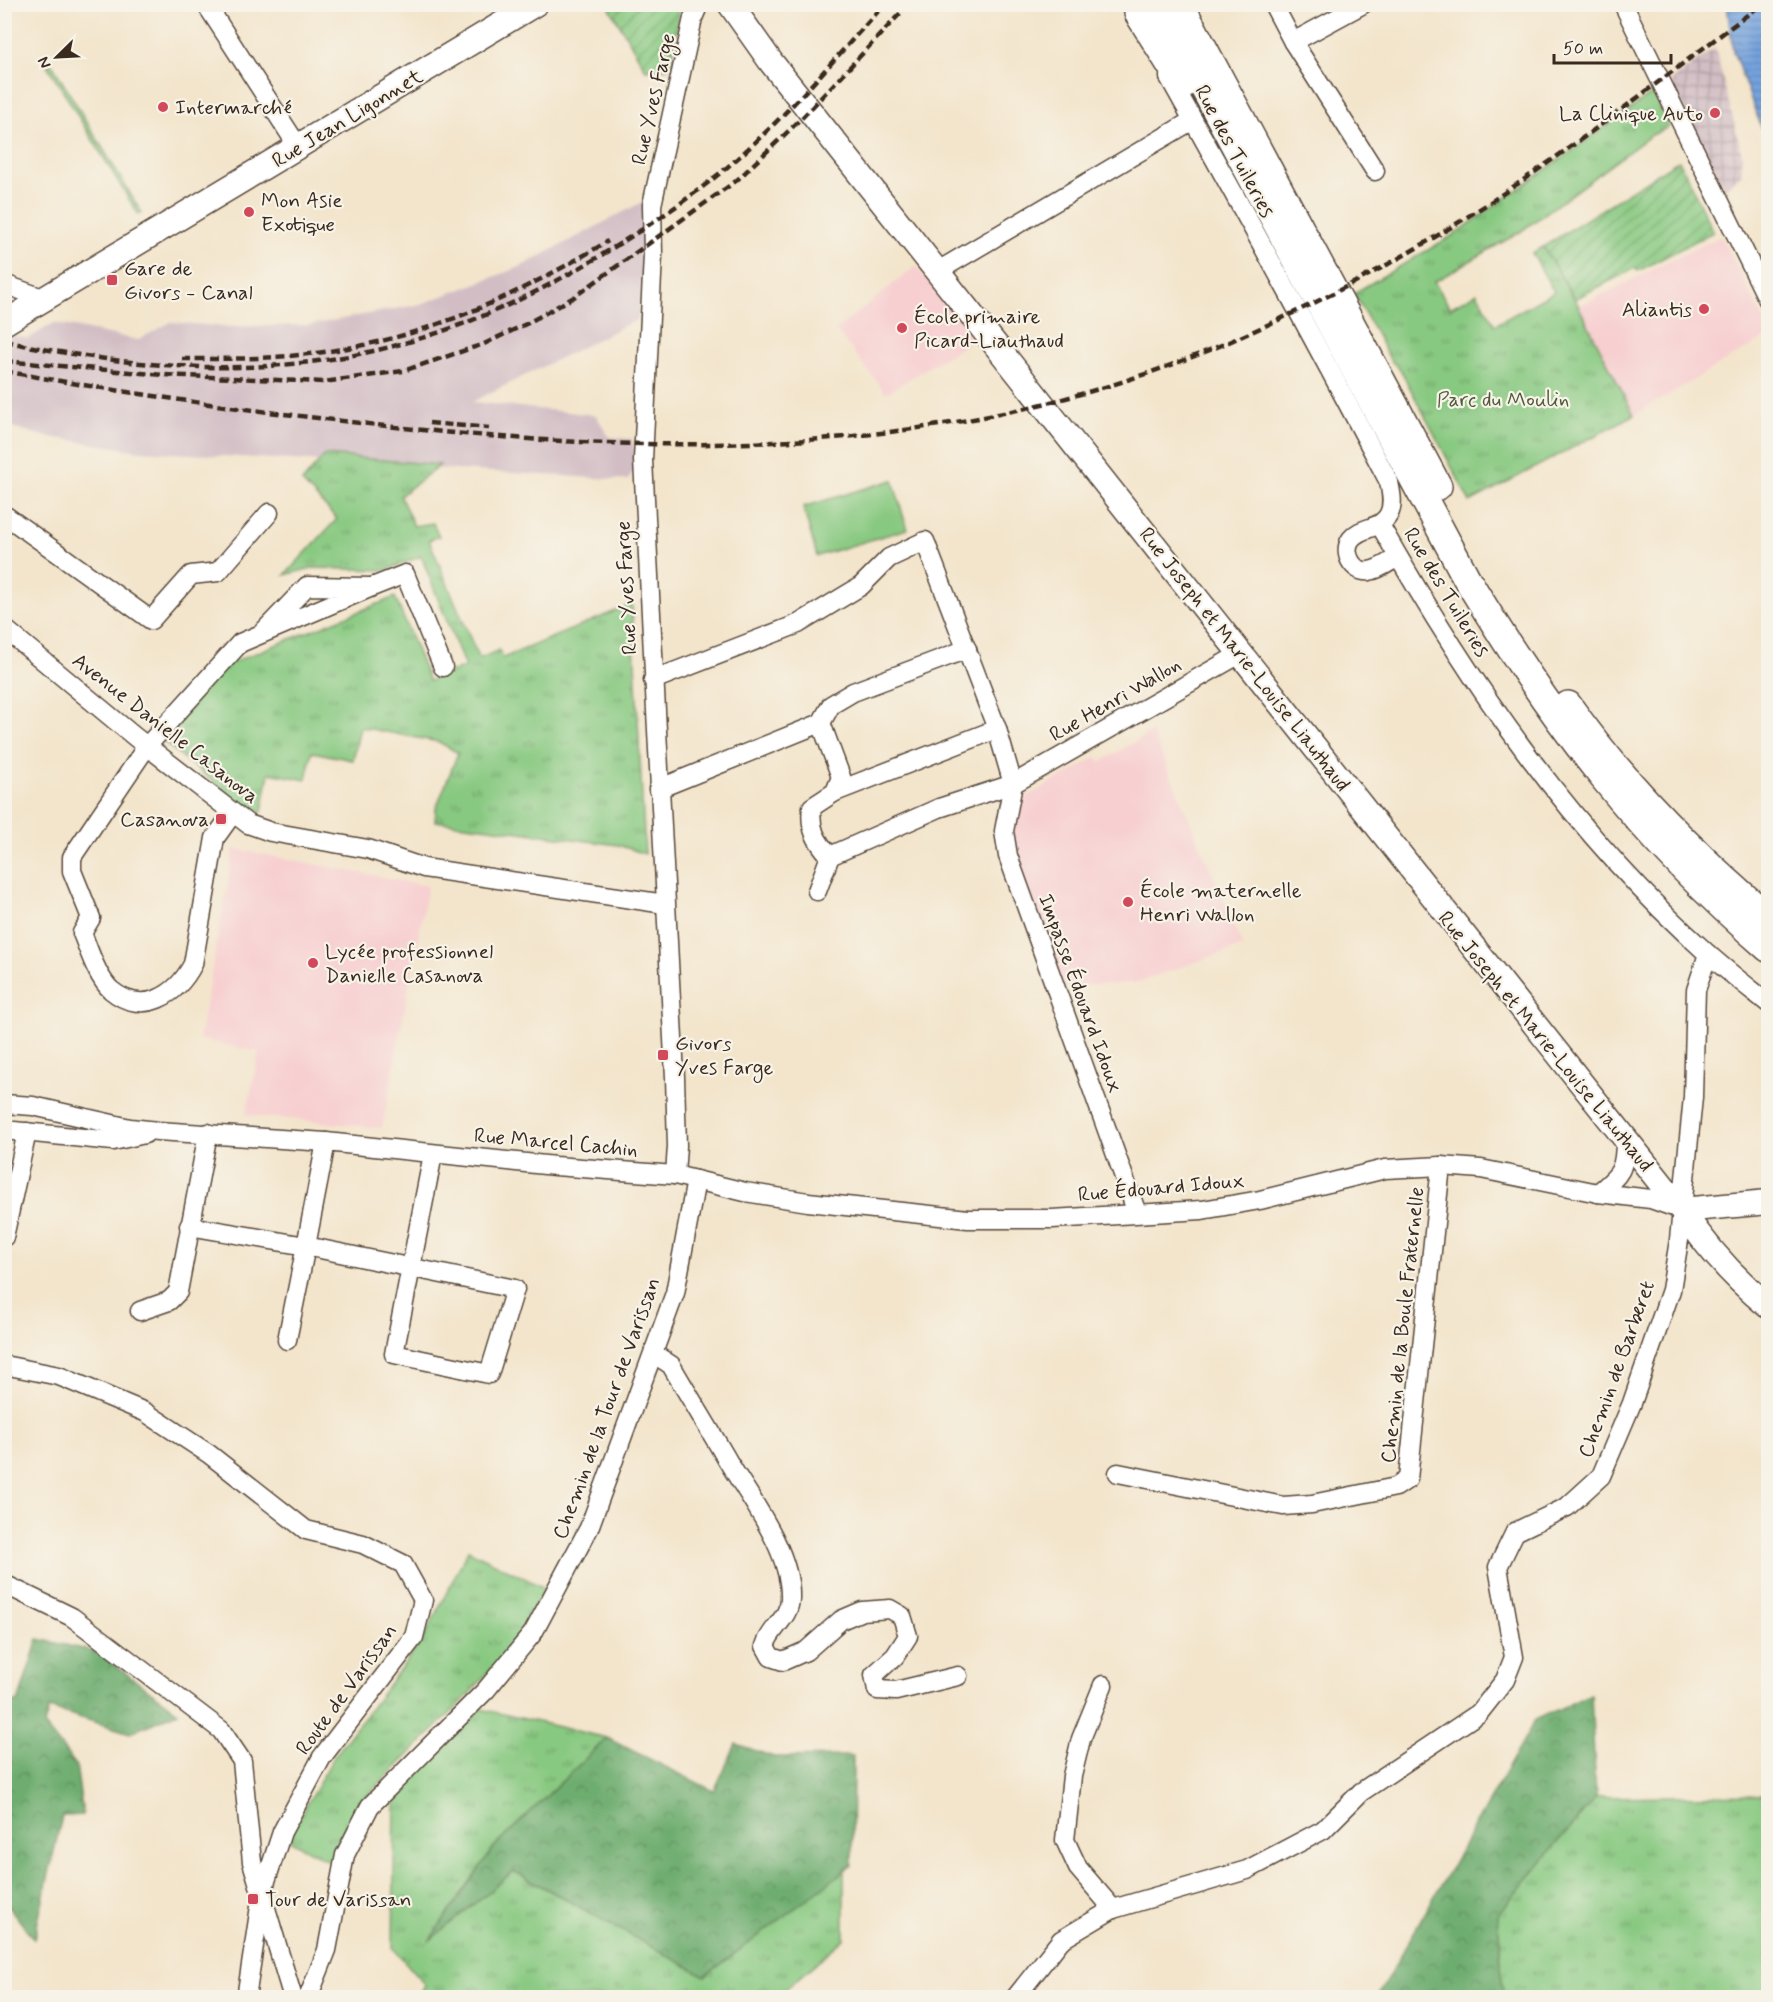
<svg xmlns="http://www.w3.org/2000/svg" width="1773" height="2002" font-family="Mynerve,sans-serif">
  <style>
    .built { fill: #f7cfd0 }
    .industrial { fill: url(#industrial-grid) }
    .railway { fill: #d2bdc5 }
    .grass { fill: url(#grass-tufts); stroke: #627a50; stroke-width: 1.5 }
    .forest { fill: url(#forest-crowns); stroke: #546c46; stroke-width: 1.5 }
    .garden { fill: url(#garden-furrows); stroke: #627a50; stroke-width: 1.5 }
    .pitch { fill: #88c981; stroke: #627a50; stroke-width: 1.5 }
    .water { fill: url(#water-rules); stroke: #58667e; stroke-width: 1.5 }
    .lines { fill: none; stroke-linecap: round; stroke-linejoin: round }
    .minor-casing { stroke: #574638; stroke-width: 21 }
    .major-casing { stroke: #574638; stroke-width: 27 }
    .highway-casing { stroke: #574638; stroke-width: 30 }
    .minor { stroke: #fff; stroke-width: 18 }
    .major { stroke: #fff; stroke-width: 24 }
    .highway { stroke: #fff; stroke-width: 27 }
    .rail { stroke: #3b2a1e; stroke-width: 4.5; stroke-dasharray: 9 4.5; stroke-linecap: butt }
    .poi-dot { fill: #d1495b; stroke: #f7f3e8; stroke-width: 2 }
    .labels { text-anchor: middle; stroke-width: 4.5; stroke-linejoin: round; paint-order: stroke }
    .street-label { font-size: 21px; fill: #3b2a1e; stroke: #f7f3e8 }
    .poi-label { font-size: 21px; fill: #3b2a1e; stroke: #f7f3e8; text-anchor: start }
    .park-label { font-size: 21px; fill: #525a3c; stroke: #f7f3e8 }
  </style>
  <defs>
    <pattern id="industrial-grid" width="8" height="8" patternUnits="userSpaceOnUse" patternTransform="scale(1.5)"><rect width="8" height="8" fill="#d2bdc5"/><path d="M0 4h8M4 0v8" fill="none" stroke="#ac9a9f"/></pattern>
    <pattern id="grass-tufts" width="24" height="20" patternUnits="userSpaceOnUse" patternTransform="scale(1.5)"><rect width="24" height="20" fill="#88c981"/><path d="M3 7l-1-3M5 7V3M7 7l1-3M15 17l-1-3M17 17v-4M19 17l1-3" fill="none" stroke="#70a369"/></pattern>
    <pattern id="forest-crowns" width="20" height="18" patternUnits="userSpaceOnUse" patternTransform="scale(1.5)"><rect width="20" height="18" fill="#6ead6f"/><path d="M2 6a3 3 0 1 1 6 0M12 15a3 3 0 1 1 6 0" fill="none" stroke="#5c8d5b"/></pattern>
    <pattern id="garden-furrows" width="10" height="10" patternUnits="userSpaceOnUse" patternTransform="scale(1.5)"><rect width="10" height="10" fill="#88c981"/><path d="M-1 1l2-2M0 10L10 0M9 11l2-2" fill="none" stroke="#70a369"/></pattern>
    <pattern id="water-rules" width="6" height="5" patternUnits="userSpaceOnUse" patternTransform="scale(1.5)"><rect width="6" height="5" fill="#75a3de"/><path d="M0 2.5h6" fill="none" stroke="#6185b3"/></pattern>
  </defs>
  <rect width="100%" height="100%" fill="#f7f3e8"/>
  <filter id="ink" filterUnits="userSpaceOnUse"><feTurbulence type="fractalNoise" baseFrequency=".0167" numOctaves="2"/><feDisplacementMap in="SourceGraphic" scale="12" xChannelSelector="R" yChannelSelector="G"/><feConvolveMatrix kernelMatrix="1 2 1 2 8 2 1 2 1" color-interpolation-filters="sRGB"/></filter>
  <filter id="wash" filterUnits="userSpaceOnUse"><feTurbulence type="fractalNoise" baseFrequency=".008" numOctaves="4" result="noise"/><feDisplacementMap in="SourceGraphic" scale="24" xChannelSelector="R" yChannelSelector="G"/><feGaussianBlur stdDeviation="1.35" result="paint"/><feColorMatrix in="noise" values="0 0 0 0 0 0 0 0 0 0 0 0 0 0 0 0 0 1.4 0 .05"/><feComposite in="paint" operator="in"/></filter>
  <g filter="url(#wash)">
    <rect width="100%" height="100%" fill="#f3e5cc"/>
    <!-- built -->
    <g class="built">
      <polygon points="1721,236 1768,328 1768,336 1634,415 1579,306"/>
      <polygon points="916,266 975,339 886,393 836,330"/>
      <polygon points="1152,732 1243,946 1135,983 1061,986 1015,858 1017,852 1012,841 1014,808 1027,796 1097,757 1100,762"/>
      <polygon points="234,849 428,886 382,1128 246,1115 259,1052 199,1039"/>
    </g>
    <!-- industrial -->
    <polygon class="industrial" points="1715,48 1742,155 1741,175 1724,189 1670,81"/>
    <!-- railway -->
    <polygon class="railway" points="644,201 647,220 638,319 472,402 596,415 609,437 632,439 638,463 628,480 140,451 44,436 5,425 4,333 28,339 54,323 138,340 171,322 226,327 310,325 421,304 520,267"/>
    <!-- grass -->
    <g class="grass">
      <polygon points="51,63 142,213 138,214 47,65"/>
      <polygon points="1653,93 1669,127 1650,136 1520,232 1434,282 1450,308 1477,293 1495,325 1554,292 1532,253 1543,247 1575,299 1634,415 1470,502 1400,369 1391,361 1354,293 1452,236"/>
      <polygon points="325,455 440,465 400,496 414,526 433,523 439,536 429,540 479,659 499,650 503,658 632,604 645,854 618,845 435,821 436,809 458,753 439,742 360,727 353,760 312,752 306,780 269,773 262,812 244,806 162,741 223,666 395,597 429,681 465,667 421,556 386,570 312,568 285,575 337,519 302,482"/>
      <polygon points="468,1550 545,1588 527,1629 460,1704 359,1804 330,1862 287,1839 334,1757 424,1638"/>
      <polygon points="481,1709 607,1738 494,1847 431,1939 514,1871 705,1976 844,1871 844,1939 776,1997 418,1997 425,1985 393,1948 395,1795"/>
      <polygon points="1768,1795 1768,1997 1503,1997 1498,1914 1596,1797"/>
    </g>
    <!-- forest -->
    <g class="forest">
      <polygon points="38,1639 97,1652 178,1712 130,1733 49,1708 44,1725 76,1765 83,1815 62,1816 34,1939 5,1902 4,1701 18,1702"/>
      <polygon points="1591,1694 1596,1797 1498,1914 1503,1997 1377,1997 1535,1720"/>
      <polygon points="607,1738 714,1791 736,1744 774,1757 853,1756 852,1865 705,1976 514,1871 429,1941 494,1847"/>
    </g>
    <!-- garden -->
    <g class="garden">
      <polygon points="608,5 680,5 672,64 668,68 646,70"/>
      <polygon points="1679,160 1713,232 1638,271 1635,268 1575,299 1543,247"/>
    </g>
    <!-- pitch -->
    <polygon class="pitch" points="893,480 907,529 817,556 803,507"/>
    <!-- water -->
    <polygon class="water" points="1727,5 1768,5 1768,145 1733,51"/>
  </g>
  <g filter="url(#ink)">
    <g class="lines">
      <!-- minor casing -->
      <g class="minor-casing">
        <g id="minor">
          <polyline points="206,4 299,148"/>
          <polyline points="1273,4 1293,42 1375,171"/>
          <polyline points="1623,4 1768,300"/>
          <polyline points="1293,42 1363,4"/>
          <path d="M1169 77C1244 211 1318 346 1389 482 1391 492 1394 504 1389 514 1381 530 1361 526 1351 539 1342 552 1352 573 1369 571 1379 570 1389 562 1398 557"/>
          <polyline points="938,271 1193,120"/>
          <polyline points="4,284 45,299"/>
          <polyline points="4,518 6,516 13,521 151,620 191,575 218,572 269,513"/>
          <path d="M1380 525C1469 682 1572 833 1708 954 1727 971 1748 987 1768 1003"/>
          <polyline points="372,587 405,574 443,667"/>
          <polyline points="4,628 135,737 248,824 271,832 368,849 424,868 665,904"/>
          <polyline points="653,680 798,624 861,586 889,558 925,541 997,729 1013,784 939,808 830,856 817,891"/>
          <path d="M821 723 841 777 835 792 812 807C809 828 816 841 830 856"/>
          <polyline points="658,789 821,723 831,705 853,692 967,649"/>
          <polyline points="835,792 997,729"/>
          <path d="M233 813 215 838 193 964C177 995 143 1017 111 990 97 977 89 950 82 933L91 918 72 871V857L147 746 240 643 372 587 307 586 263 632"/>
          <polyline points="4,1104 33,1106 130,1128 158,1131 326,1142 555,1166 675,1175 745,1192 808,1202 968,1219 1052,1219 1202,1210 1260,1200 1385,1169 1441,1166 1481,1169 1598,1193 1651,1199 1682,1210"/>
          <polyline points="4,1130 113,1141 145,1134"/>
          <polyline points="326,1142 306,1246 515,1289 489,1374 394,1354 433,1154"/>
          <polyline points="675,1175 677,1146 675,1077 643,460 653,255 652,205 693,18 699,4"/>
          <path d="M1598 1193C1621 1174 1625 1170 1625 1139"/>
          <polyline points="1137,1213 1008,856 1004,831 1013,784 1240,654"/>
          <polyline points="189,1226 306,1246 287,1340"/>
          <polyline points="4,1237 27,1132"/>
          <polyline points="140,1311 169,1301 178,1292 208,1133"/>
          <path d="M654 1354 671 1365C690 1398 710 1430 729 1463 752 1501 792 1553 790 1599 789 1619 770 1628 765 1646L771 1657 783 1661 806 1651 841 1620 862 1611 890 1609 902 1616 908 1636 895 1656 874 1675 877 1690 896 1691 958 1676"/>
          <polyline points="4,1365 59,1376 145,1412 209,1454 306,1530 363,1544 403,1564 423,1600 414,1637 322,1757 282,1832 262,1893 246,1998"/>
          <polyline points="1118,1473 1283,1506 1312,1504 1396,1487 1408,1479 1441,1166"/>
          <polyline points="4,1584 72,1617 221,1730 242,1761 252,1862 293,1998"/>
          <polyline points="1103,1685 1081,1739 1072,1776 1065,1840 1078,1868 1113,1909"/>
          <polyline points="308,1998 327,1950 345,1855 370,1806 486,1690 533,1633 589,1528 675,1293 696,1180"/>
          <polyline points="1015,1998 1061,1940 1113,1909 1247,1870 1323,1830 1361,1792 1479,1713 1505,1680 1514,1657 1498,1567 1515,1532 1567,1507 1601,1476 1632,1403 1671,1290 1679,1240 1693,1097 1696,990 1708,954"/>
        </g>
      </g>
      <!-- major casing -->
      <g class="major-casing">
        <g id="major">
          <path d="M730 4 771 62 1682 1210C1706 1247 1734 1278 1768 1306"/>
          <polyline points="4,323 535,4"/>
          <polyline points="1682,1210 1768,1202"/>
        </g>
      </g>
      <!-- highway casing -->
      <g class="highway-casing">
        <g id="highway">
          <path d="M1159 4 1467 579C1554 723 1640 838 1768 948"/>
          <polyline points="1180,4 1438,486"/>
          <polyline points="1138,13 1183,85"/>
          <path d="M1568 705C1622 782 1696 856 1768 917"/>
        </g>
      </g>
      <!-- minor -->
      <use href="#minor" class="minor"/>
      <!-- major -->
      <use href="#major" class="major"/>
      <!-- highway -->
      <use href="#highway" class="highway"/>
      <!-- rail -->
      <g class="rail">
        <path d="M4 341C233 390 406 376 608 251 658 220 707 187 750 147 798 103 840 52 885 4"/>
        <path d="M182 359C234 359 285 359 336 350 434 335 524 292 608 241"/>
        <polyline points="4,361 164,375 323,382 403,371 484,344 526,324 574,297 736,181 800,120 909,4"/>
        <path d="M4 371C128 394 253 411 377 425 674 459 969 459 1247 334 1322 301 1395 263 1464 219 1567 154 1664 77 1762 4"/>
        <polyline points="429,423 489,428"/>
      </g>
    </g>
  </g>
  <!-- markers -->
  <g class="poi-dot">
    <circle cx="163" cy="107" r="6"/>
    <circle cx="1715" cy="113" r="6"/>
    <circle cx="249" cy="212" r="6"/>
    <rect x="106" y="274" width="12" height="12" rx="3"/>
    <circle cx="1704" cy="309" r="6"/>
    <circle cx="902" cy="328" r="6"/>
    <rect x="215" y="813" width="12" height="12" rx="3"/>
    <circle cx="1128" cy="902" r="6"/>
    <circle cx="313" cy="963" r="6"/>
    <rect x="657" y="1049" width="12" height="12" rx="3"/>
    <rect x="247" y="1893" width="12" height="12" rx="3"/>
  </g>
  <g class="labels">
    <!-- street labels -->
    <g class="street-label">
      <text transform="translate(653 99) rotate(-77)" y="7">Rue Yves Farge</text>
      <text transform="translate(347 118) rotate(-31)" y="7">Rue Jean Ligonnet</text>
      <text transform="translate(1235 151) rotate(62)" y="7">Rue des Tuileries</text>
      <text transform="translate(626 588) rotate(-93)" y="7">Rue Yves Farge</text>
      <text transform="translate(1447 592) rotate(59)" y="7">Rue des Tuileries</text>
      <text transform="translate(1245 659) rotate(52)" y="7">Rue Joseph et Marie-Louise Liauthaud</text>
      <text transform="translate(1115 699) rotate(-30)" y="7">Rue Henri Wallon</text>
      <text transform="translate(166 728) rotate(38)" y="7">Avenue Danielle Casanova</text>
      <text transform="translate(1081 993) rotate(70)" y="7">Impasse Édouard Idoux</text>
      <text transform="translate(1546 1041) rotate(51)" y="7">Rue Joseph et Marie-Louise Liauthaud</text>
      <text transform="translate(556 1142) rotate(5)" y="7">Rue Marcel Cachin</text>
      <text transform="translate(1161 1187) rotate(-5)" y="7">Rue Édouard Idoux</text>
      <text transform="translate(1402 1325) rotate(-84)" y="7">Chemin de la Boule Fraternelle</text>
      <text transform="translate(1616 1369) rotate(-70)" y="7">Chemin de Barberet</text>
      <text transform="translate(606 1408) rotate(-70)" y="7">Chemin de la Tour de Varissan</text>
      <text transform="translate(346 1689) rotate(-54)" y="7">Route de Varissan</text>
    </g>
    <!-- poi labels -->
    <g class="poi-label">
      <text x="175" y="114">Intermarché</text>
      <text x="1703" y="120" text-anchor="end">La Clinique Auto</text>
      <text x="261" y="207">Mon Asie<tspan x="261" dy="24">Exotique</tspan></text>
      <text x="124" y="275">Gare de<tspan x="124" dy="24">Givors - Canal</tspan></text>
      <text x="1692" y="316" text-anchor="end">Aliantis</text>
      <text x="914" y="323">École primaire<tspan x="914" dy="24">Picard-Liauthaud</tspan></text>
      <text x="209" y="826" text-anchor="end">Casanova</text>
      <text x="1140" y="897">École maternelle<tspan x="1140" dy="24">Henri Wallon</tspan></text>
      <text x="325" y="958">Lycée professionnel<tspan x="325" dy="24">Danielle Casanova</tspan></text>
      <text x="675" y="1050">Givors<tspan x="675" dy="24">Yves Farge</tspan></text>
      <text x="265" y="1906">Tour de Varissan</text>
    </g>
    <!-- park labels -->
    <g class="park-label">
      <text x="1503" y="406">Parc du Moulin</text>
    </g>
  </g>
  <!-- margin -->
  <rect width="1773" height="2002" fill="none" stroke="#f7f3e8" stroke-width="24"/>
  <!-- north arrow -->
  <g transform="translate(57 57) rotate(246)" stroke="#f7f3e8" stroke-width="4.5" paint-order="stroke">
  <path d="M0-4.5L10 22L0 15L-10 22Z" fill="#3b2a1e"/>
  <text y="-9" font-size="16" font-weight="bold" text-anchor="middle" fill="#3b2a1e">N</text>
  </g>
  <!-- scale -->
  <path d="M1554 54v9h117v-9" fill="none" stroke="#3b2a1e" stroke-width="3"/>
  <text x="1563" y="54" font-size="18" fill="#3b2a1e" stroke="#f7f3e8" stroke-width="4.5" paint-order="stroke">50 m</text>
</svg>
